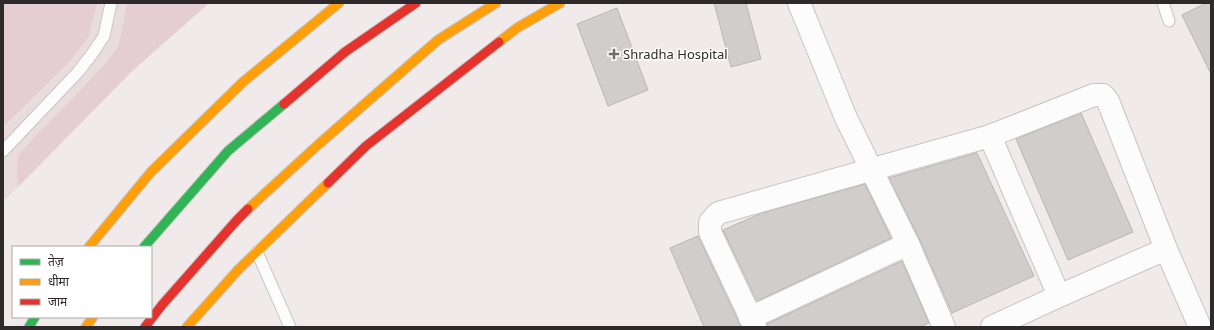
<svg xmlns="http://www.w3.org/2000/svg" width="1214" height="330" font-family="'Noto Sans','Noto Sans Devanagari',sans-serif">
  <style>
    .built { fill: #e9dcdd }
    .green { fill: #e4ced1 }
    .building { fill: #d2cdcd; stroke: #bbb6b6 }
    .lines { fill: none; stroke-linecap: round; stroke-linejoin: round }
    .lane-casing { stroke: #c8c4c4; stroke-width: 13 }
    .street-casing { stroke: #c8c4c4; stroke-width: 24 }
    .fast-casing { stroke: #c8c4c4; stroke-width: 11 }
    .slow-casing { stroke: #c8c4c4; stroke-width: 11 }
    .jam-casing { stroke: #c8c4c4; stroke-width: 11 }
    .lane { stroke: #fdfcfc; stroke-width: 11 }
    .street { stroke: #fdfcfc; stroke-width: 22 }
    .fast { stroke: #30b455; stroke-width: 9 }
    .slow { stroke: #ff9f0a; stroke-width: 9 }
    .jam { stroke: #e5322d; stroke-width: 9 }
    .poi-dot { fill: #726d6d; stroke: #fff; stroke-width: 1.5 }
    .labels { text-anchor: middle; stroke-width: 3; stroke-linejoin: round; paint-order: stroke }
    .poi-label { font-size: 13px; fill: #2e292a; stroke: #fff; text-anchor: start }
  </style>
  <rect width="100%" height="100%" fill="#f0eaea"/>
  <!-- built -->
  <polygon class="built" points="3,3 209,3 132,71 3,202"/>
  <!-- green -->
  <g class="green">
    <polygon points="3,3 97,3 89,36 71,60 3,127"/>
    <polygon points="127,3 209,3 132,71 18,187 17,169 18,156 34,137 75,96 105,64 118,47 124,20"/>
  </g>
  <!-- building -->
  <g class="building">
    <polygon points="714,3 746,3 761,59 731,67"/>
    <polygon points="1206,3 1211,3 1211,74 1182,15"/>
    <polygon points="617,8 648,90 608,106 577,24"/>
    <polygon points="1081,113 1133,232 1068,260 1016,139"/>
    <polygon points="977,153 1034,276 952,313 919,238 889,178"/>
    <polygon points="865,184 891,238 757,301 723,230 762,213"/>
    <polygon points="698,236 739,323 741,327 704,327 670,248"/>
    <polygon points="902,261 929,323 920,327 767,327 767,324"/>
  </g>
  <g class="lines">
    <!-- lane casing -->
    <g class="lane-casing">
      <g id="lane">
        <polyline points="1163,3 1169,21"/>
        <polyline points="3,151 78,72 92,54 104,36 111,3"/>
        <polyline points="257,252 290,327"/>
      </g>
    </g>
    <!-- street casing -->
    <g class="street-casing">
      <g id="street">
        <polyline points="799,3 846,118 908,244 944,327"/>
        <polyline points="990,136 1059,296"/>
        <polyline points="750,318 908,244"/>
        <polyline points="755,327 710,232 710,222 718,213 990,136 1094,95 1103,95 1108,101 1166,249 1200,327"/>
        <polyline points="992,327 1059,296 1166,249"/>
      </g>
    </g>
    <!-- fast casing -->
    <g class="fast-casing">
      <g id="fast">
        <polyline points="144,247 228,151 284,104"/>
        <polyline points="29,327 35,317"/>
      </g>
    </g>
    <!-- slow casing -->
    <g class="slow-casing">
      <g id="slow">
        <polyline points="499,42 517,28 560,3"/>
        <polyline points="248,209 319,144 438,40 496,3"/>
        <polyline points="89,247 151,172 243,82 339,3"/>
        <polyline points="86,327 93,317"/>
        <polyline points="187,327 238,270 328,183"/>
      </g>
    </g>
    <!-- jam casing -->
    <g class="jam-casing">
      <g id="jam">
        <polyline points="284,104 345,52 416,3"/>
        <polyline points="328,183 366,146 499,42"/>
        <polyline points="145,327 162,305 237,220 248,209"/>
      </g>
    </g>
    <!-- lane -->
    <use href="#lane" class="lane"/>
    <!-- street -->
    <use href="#street" class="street"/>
    <!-- fast -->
    <use href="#fast" class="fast"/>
    <!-- slow -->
    <use href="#slow" class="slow"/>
    <!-- jam -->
    <use href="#jam" class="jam"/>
  </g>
  <!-- markers -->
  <path class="poi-dot" d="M612 48h4v4h4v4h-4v4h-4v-4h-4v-4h4z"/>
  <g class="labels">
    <!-- poi labels -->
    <g class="poi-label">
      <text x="623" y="59">Shradha Hospital</text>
    </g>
  </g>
  <!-- border -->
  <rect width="1214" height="330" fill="none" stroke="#2e292a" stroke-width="8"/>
  <!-- legend -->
  <rect x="12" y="246" width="140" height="72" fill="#ffffff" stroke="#aba9aa"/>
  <rect x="20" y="259" width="20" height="6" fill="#30b455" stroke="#aba9aa"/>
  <text x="48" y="266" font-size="12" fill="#2e292a">तेज़</text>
  <rect x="20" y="279" width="20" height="6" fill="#ff9f0a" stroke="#aba9aa"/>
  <text x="48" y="286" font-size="12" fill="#2e292a">धीमा</text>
  <rect x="20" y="299" width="20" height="6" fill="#e5322d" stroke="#aba9aa"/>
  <text x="48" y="306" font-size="12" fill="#2e292a">जाम</text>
</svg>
